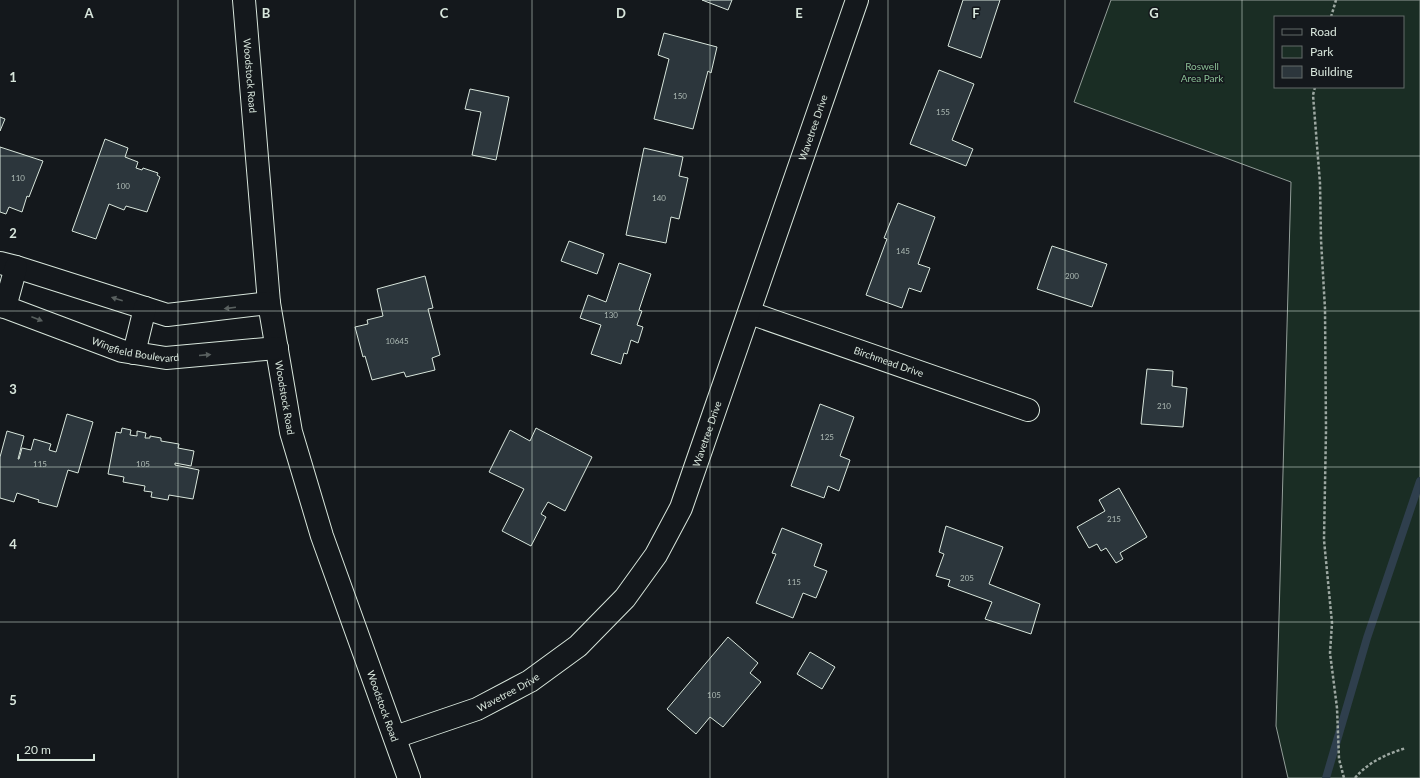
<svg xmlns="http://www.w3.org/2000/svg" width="1420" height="778" font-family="Lato,sans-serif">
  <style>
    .green { fill: #1a2d24; stroke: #939e99; fill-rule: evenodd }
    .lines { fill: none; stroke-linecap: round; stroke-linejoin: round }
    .stream { stroke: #2f3f4d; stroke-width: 8 }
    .building { fill: #2c363c; stroke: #d8e6dc }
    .minor-casing { stroke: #d8e6dc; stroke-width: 24 }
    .path { stroke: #9da8a2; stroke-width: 2.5; stroke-dasharray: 3 2; stroke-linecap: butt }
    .minor { stroke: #14181c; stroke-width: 22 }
    .oneway { fill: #59605f }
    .grid { fill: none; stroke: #d8e6dc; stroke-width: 1; stroke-opacity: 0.55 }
    .labels { text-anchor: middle; stroke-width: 3; stroke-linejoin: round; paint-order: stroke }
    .number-label { font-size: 8px; fill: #adbab4 }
    .park-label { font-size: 10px; fill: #8ac095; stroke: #14181c }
    .street-label { font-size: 10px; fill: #d8e6dc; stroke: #14181c }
    .grid-label { font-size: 13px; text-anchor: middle; font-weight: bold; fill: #d8e6dc; stroke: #14181c; stroke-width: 3; stroke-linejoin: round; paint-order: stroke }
  </style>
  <rect width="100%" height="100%" fill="#14181c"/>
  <!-- green -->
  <path class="green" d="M1111 0H1420V778H1288L1276 726 1291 182 1074 102ZM1275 17H1403V87H1275Z"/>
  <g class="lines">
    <!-- stream -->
    <polyline class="stream" points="1326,778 1367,638 1420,481"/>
  </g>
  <!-- building -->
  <g class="building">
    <polygon points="702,0 732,0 728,10"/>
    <polygon points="963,0 1000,0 981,58 948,46"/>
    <polygon points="664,33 717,47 711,73 708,71 693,129 654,119 669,59 658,55"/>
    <polygon points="939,70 974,84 952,140 973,149 966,166 910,144"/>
    <polygon points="470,89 509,97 496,160 472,155 481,112 465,109"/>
    <polygon points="0,117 5,119 0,131"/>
    <polygon points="105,139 128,148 125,157 138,162 136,168 142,170 143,168 158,173 157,175 160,177 147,212 126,206 124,210 109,204 96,239 72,231"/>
    <polygon points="0,147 43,161 29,197 27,196 22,212 9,207 6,214 0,212"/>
    <polygon points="644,148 683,157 679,176 688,178 679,219 671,217 666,243 626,235"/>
    <polygon points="898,203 935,217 918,264 930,268 921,292 909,288 902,308 866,295 887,239 884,238"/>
    <polygon points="569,241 604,254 597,274 561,261"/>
    <polygon points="1052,246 1107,264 1092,307 1037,289"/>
    <polygon points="619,263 651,274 639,310 642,311 637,325 643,327 638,343 631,340 627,354 624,353 621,364 591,354 601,325 580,318 588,295 606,302"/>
    <polygon points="425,276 433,308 428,309 440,355 432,358 435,370 406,377 404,372 372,380 365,356 363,357 355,327 368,324 367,320 383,316 377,289"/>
    <polygon points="1147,369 1173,371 1172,386 1187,388 1183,427 1141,424"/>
    <polygon points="820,404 854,417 840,456 850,460 839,491 828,486 824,498 791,486"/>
    <polygon points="67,414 93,422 78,473 68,470 57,507 38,502 39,500 17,493 14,502 0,498 0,457 7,431 24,436 18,459 19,459 22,448 31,450 34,439 51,444 49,450 56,452"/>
    <polygon points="122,428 131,430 130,435 137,436 137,431 146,433 145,438 150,438 150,436 161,438 161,441 179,444 178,448 194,451 191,466 175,463 175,465 199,470 193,499 169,495 168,500 151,497 152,492 144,491 145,486 123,482 124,477 108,474 116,432 121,433"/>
    <polygon points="536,428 592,457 565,511 548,502 541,514 546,517 531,546 502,531 524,489 489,472 510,430 530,441"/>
    <polygon points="1119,488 1147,537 1120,553 1123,559 1116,563 1106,548 1101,551 1097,544 1089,548 1077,527 1105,511 1099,500"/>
    <polygon points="946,526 1003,547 989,584 1040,604 1031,634 985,619 992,602 948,586 950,580 936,576 944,554 939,552"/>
    <polygon points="782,528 822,544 814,566 827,571 816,598 803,593 793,618 756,603 776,554 772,553"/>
    <polygon points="728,637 758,663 750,673 761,682 723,727 710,717 696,734 667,709"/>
    <polygon points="810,652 835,667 822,689 797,674"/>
  </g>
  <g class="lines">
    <!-- minor casing -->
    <g class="minor-casing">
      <g id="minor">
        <path id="s1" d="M244 0 269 303 291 432 322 536 409 778"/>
        <polyline points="0,263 16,267 167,315 269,303"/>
        <path id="s2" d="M0 306 5 307 122 351 166 358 277 348"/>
        <polyline points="5,307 16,267"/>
        <path id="s3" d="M750 313 1028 410"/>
        <polyline points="134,353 145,308"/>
        <path id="s4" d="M395 737 477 709 530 681 578 646 625 598 656 555 681 508 857 0"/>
      </g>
    </g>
    <!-- path -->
    <g class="path">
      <polyline points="1331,17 1336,0"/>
      <polyline points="1315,87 1313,95 1320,183 1321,240 1325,309 1326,430 1324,540 1332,623 1330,653 1337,708 1339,759 1344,778"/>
      <path d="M1355 778C1368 762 1387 754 1406 748"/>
    </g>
    <!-- minor -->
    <use href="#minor" class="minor"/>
  </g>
  <!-- one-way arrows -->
  <defs><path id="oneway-solid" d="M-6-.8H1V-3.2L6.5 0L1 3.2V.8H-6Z"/></defs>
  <g class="oneway">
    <use href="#oneway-solid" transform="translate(117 299) rotate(-162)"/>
    <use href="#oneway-solid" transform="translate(230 308) rotate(173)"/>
    <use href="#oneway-solid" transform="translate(37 319) rotate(21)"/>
    <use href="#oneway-solid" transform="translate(205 355) rotate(-5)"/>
  </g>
  <!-- grid -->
  <path class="grid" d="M178 0V778M355 0V778M532 0V778M710 0V778M888 0V778M1065 0V778M1242 0V778M0 156H1420M0 311H1420M0 467H1420M0 622H1420"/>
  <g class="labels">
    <!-- number labels -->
    <g class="number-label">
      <text x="680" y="99">150</text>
      <text x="943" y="115">155</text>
      <text x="18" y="181">110</text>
      <text x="123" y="189">100</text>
      <text x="659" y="201">140</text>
      <text x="903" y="254">145</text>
      <text x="1072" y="279">200</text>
      <text x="611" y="318">130</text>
      <text x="397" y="344">10645</text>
      <text x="1164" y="409">210</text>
      <text x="827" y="440">125</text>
      <text x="40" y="467">115</text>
      <text x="143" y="467">105</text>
      <text x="1114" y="522">215</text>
      <text x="967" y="581">205</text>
      <text x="794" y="585">115</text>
      <text x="714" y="698">105</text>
    </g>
    <!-- park labels -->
    <g class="park-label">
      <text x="1202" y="70">Roswell<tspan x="1202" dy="12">Area Park</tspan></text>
    </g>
    <!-- street labels -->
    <g class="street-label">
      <text dy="4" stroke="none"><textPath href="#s1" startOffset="76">Woodstock Road</textPath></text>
      <text dy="4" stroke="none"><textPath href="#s4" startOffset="782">Wavetree Drive</textPath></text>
      <text dy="4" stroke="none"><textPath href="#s2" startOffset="143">Wingfield Boulevard</textPath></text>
      <text dy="4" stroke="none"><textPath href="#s3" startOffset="147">Birchmead Drive</textPath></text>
      <text dy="4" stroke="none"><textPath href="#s1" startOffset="400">Woodstock Road</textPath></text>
      <text dy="4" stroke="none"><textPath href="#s4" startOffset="458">Wavetree Drive</textPath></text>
      <text dy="4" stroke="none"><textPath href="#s4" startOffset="122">Wavetree Drive</textPath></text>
      <text dy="4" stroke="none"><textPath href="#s1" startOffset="724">Woodstock Road</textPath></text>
    </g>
  </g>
  <g class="grid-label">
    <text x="89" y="18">A</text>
    <text x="266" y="18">B</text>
    <text x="444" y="18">C</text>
    <text x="621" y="18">D</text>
    <text x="799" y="18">E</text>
    <text x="976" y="18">F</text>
    <text x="1154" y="18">G</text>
    <text x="13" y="82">1</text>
    <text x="13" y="238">2</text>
    <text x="13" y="394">3</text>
    <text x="13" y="549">4</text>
    <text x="13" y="705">5</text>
  </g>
  <!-- legend -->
  <rect x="1274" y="16" width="130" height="72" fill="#14181c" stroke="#626a69"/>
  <rect x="1282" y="29" width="20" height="6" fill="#14181c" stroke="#626a69"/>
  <text x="1310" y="36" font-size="12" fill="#d8e6dc">Road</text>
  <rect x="1282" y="46" width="20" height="12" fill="#1a2d24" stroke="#626a69"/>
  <text x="1310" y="56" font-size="12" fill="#d8e6dc">Park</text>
  <rect x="1282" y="66" width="20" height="12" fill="#2c363c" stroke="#626a69"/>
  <text x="1310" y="76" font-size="12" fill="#d8e6dc">Building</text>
  <!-- scale -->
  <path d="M18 754v6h76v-6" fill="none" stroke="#d8e6dc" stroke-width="2"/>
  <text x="24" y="754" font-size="12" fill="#d8e6dc" stroke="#14181c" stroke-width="3" paint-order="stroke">20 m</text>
</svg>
